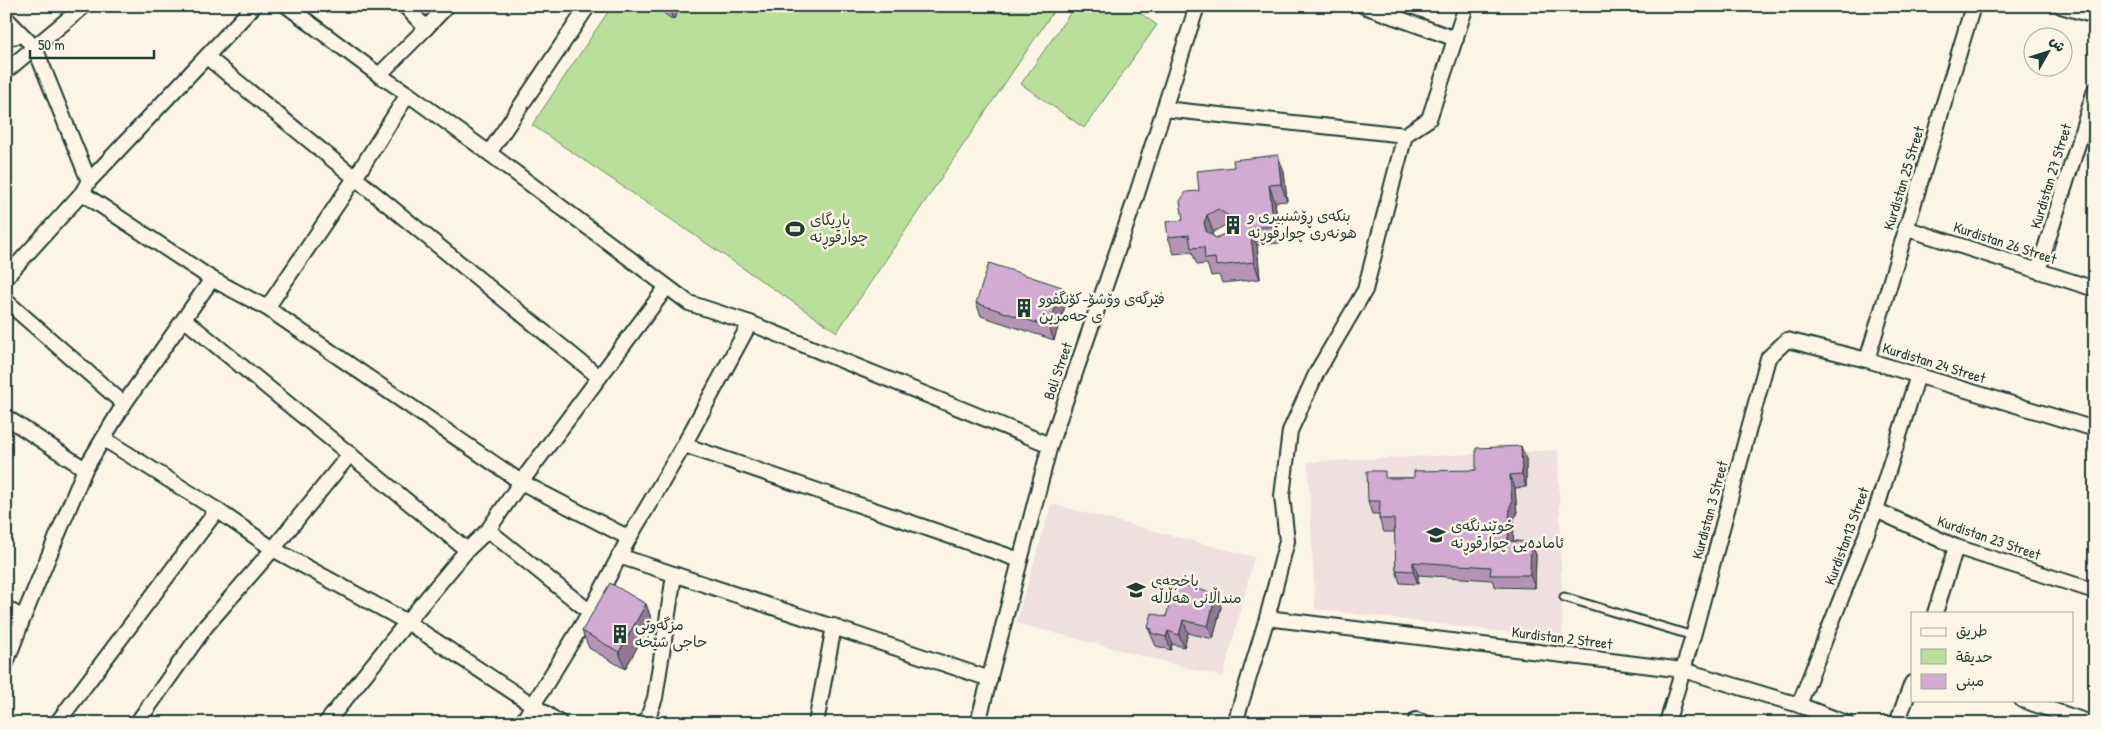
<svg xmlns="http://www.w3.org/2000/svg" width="2101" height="729" font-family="'Patrick Hand','Playpen Sans Arabic',sans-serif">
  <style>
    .built { fill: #efdfdf }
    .green { fill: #b9df9a; stroke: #6c8e67 }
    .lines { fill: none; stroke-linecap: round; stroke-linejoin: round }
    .lane-casing { stroke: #1f3d34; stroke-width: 11 }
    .street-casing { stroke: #1f3d34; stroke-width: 18 }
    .lane { stroke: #fcf5e5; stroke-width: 7 }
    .street { stroke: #fcf5e5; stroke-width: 14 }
    .wall { fill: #b593b5; stroke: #1f3d34; fill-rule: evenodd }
    .shaded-wall { fill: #937893; stroke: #1f3d34 }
    .building { fill: #d2abd2; stroke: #1f3d34; fill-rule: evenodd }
    .labels { text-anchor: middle; stroke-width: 5; stroke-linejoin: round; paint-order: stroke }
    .street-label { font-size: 15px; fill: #1f3d34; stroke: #fcf5e5 }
    .poi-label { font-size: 15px; fill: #1f3d34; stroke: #fcf5e5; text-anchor: start }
  </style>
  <rect width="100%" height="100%" fill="#fcf5e5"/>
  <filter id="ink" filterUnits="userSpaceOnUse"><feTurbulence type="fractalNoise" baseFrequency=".02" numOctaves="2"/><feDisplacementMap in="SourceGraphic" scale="10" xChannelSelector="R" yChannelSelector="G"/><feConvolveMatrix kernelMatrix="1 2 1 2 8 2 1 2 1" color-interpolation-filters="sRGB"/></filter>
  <g filter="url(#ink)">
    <!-- built -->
    <g class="built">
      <polygon points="1558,450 1563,639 1315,609 1308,462"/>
      <polygon points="1051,504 1254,557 1223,677 1016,623"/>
    </g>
    <!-- green -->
    <g class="green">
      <polygon points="612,6 1057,6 837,332 532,125"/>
      <polygon points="1075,6 1130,6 1157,25 1084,128 1021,84"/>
    </g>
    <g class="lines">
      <!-- lane casing -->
      <g class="lane-casing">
        <polyline id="lane" points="1564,597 1693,636"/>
      </g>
      <!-- street casing -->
      <g class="street-casing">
        <g id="street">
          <polyline points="287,6 379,75 408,94 489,153 689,303 750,323 1050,445"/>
          <polyline points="1364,6 1456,39"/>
          <polyline points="2061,6 2095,16"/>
          <polyline points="6,18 35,48 89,181"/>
          <polyline points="426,28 447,6"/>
          <polyline points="6,38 22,35"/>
          <polyline points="207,57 599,377"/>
          <polyline points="6,71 84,6"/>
          <polyline points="379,75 426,28 405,6"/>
          <polyline points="1164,109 1405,135 1429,119 1466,6"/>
          <polyline points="489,153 588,6"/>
          <polyline points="82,193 212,279 267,308 521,482 629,538"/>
          <polyline points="1905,228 2095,289"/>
          <polyline points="2038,271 2095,90"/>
          <polyline points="6,277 82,193 89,181 254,6"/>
          <polyline points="6,301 124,404"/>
          <polyline points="267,308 355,178 408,94"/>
          <polyline points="185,320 467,550"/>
          <polyline points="1867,360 1973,6"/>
          <polyline points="6,417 85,469"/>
          <polyline points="104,439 217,510 273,549 407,622 560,723"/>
          <polyline points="684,445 1020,560"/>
          <polyline points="1876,510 1956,547 2095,591"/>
          <polyline points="488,530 590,612"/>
          <polyline points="619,556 990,679"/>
          <polyline points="6,608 23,618 6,663"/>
          <polyline points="1935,613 1956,547"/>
          <polyline points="23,618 85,469 124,404 212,279"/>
          <polyline points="1267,618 1683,670 1799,705 1846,723"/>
          <polyline points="2022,700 2091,723"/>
          <polyline points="1799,705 1876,510 1918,375"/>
          <polyline points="57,723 217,510"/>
          <polyline points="137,723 206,626 273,549 350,454"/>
          <polyline points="326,723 407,622 467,550 488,530 521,482 666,288"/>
          <polyline points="522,723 590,612 629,538 684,445 750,323"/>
          <polyline points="646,723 655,698 674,575"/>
          <polyline points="816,723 834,626"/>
          <polyline points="978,723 1050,445 1136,197 1197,6"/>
          <polyline points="1235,723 1267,618 1287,541 1282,496 1290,431 1317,372 1365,290 1405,135"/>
          <polyline points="1415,723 1416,720 1426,723"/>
          <polyline points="1667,723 1693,636 1768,358 1787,340 1867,360 2095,429"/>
          <polyline points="1897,723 1912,683"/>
        </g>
      </g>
      <!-- lane -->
      <use href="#lane" class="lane"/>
      <!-- street -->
      <use href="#street" class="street"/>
    </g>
    <!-- wall -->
    <g class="wall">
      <polygon points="654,6 682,6 673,20"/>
      <path d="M1284 172 1287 201 1275 202 1280 243 1257 245 1260 279 1222 283 1219 275 1211 276 1207 264 1197 265 1192 252 1174 254 1168 237 1183 220 1199 191ZM1224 226 1229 230V232L1216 238 1212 235 1213 232Z"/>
      <polygon points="1062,287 1067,300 1054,340 981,316 976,303"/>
      <polygon points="1526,459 1526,487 1515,488 1517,515 1514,518 1513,541 1531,542 1536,555 1535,588 1495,587 1492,580 1418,575 1418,584 1400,583 1396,570 1395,532 1384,532 1379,519 1380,514 1372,514 1368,501 1388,478 1414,478 1476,470"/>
      <polygon points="1216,594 1221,607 1213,639 1188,633 1184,647 1172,644 1171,650 1156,646 1148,628 1166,617"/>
      <polygon points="646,604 652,621 625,669 589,648 582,631"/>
    </g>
    <!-- shaded-wall -->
    <g class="shaded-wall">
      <polygon points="668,6 682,6 673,20"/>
      <polygon points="1278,155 1284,172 1287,201 1281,184"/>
      <polygon points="1269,185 1275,202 1280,243 1274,226"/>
      <polygon points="1207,215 1213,232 1210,240 1206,231 1204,223"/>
      <polygon points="1250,228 1257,245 1260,279 1254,262"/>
      <polygon points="1062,287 1067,300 1054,340 1049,327"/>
      <polygon points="1521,446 1526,459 1526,487 1522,474"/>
      <polygon points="1510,475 1515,488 1517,515 1514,518 1513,554 1508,541"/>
      <polygon points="1531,542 1536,555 1535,588 1530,575"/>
      <polygon points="1413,562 1418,575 1418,584 1413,571"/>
      <polygon points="1216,594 1221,607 1213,639 1208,626"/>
      <polygon points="646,604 652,621 625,669 619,652"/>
      <polygon points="1183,620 1188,633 1184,647 1179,635"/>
      <polygon points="1168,631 1172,644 1171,650 1166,637"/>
    </g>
    <!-- building -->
    <g class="building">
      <path d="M1278 155 1281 184 1269 185 1274 226 1250 228 1254 262 1216 266 1215 258 1205 259 1204 247 1191 248 1189 235 1168 237 1166 222 1183 220 1180 201 1186 192 1199 191 1197 171 1234 167 1233 160ZM1218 209 1230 217 1229 232 1216 238 1206 231 1204 223 1207 215Z"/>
      <polygon points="989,263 1062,287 1049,327 976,303"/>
      <polygon points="1521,446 1522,474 1510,475 1512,502 1510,506 1508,541 1531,542 1530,575 1490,575 1491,567 1413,562 1413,571 1396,570 1394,519 1379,519 1380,501 1368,501 1367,471 1385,471 1385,478 1414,478 1414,471 1476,470 1476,448"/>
      <polygon points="610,583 646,604 619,652 582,631"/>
      <polygon points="1175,583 1216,594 1208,626 1183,620 1179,635 1168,631 1166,637 1151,633 1152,629 1148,628 1152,613 1166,617"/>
    </g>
  </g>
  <!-- icons -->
  <defs>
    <g id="building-bare" transform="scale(1.5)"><path d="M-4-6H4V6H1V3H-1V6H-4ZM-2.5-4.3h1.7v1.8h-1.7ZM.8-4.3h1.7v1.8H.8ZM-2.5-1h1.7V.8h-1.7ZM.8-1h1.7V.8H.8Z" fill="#1f3d34" stroke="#fcf5e5" stroke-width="2.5" paint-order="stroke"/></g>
    <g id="stadium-bare" transform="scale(1.5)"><path d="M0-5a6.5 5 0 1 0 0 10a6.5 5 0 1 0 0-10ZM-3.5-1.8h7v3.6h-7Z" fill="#1f3d34" stroke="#fcf5e5" stroke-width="2.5" paint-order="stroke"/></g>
    <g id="school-bare" transform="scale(1.5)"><path d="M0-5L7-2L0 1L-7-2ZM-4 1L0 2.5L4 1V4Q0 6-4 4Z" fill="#1f3d34" stroke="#fcf5e5" stroke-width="2.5" paint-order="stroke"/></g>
  </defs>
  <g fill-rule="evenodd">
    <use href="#building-bare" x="1233" y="225"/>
    <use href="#stadium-bare" x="795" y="229"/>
    <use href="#building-bare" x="1024" y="308"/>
    <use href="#school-bare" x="1436" y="535"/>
    <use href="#school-bare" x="1136" y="590"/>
    <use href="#building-bare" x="620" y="634"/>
  </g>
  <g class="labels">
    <!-- street labels -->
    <g class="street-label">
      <text transform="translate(2051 176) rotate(-73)" y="5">Kurdistan 27 Street</text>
      <text transform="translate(1904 178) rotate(-73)" y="5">Kurdistan 25 Street</text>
      <text transform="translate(2005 243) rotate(18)" y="5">Kurdistan 26 Street</text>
      <text transform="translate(1934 363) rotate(17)" y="5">Kurdistan 24 Street</text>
      <text transform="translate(1058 371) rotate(-71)" y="5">Boli Street</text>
      <text transform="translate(1710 510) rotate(-75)" y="5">Kurdistan 3 Street</text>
      <text transform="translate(1847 536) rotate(-70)" y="5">Kurdistan13 Street</text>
      <text transform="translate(1989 538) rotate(19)" y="5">Kurdistan 23 Street</text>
      <text transform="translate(1562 638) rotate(7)" y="5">Kurdistan 2 Street</text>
    </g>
    <!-- poi labels -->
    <g class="poi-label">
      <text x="1248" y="221">بنکەی ڕۆشنبیری و<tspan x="1248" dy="17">هونەری چوارقوڕنە</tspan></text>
      <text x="810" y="225">یاریگای<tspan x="810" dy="17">چوارقوڕنە</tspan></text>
      <text x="1039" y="304">فێرگەی وۆشۆ-کۆنگفوو<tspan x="1039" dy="17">ی حەمرین</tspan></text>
      <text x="1451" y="531">خوێندنگەی<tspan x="1451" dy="17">ئامادەیی چوارقوڕنە</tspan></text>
      <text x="1151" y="586">باخچەی<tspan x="1151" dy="17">منداڵانی هەڵاڵە</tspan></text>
      <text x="635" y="630">مزگەوتی<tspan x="635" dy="17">حاجی شێخە</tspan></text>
    </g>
  </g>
  <!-- margin -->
  <rect width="2101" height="729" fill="none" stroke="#fcf5e5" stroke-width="25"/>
  <rect x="12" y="12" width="2076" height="704" fill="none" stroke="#1f3d34" stroke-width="2" filter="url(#ink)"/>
  <!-- legend -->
  <rect x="1911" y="612" width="162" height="90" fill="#fcf5e5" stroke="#a4ab9e"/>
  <rect x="1921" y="628" width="25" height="8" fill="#fcf5e5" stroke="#a4ab9e"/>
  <text x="1956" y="636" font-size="15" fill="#1f3d34">طريق</text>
  <rect x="1921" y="649" width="25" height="15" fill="#b9df9a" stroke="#a4ab9e"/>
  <text x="1956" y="662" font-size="15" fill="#1f3d34">حديقة</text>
  <rect x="1921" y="674" width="25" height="15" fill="#d2abd2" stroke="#a4ab9e"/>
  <text x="1956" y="686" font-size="15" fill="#1f3d34">مبنى</text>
  <!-- north arrow -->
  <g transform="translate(2048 52) rotate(51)"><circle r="24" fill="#fcf5e5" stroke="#a4ab9e"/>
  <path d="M0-4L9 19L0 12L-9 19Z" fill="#1f3d34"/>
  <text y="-8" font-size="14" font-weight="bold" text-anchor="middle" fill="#1f3d34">ش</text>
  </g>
  <!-- scale -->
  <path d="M30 50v8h124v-8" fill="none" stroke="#1f3d34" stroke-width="2.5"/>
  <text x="38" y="50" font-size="15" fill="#1f3d34" stroke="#fcf5e5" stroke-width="4" paint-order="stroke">50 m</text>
</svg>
